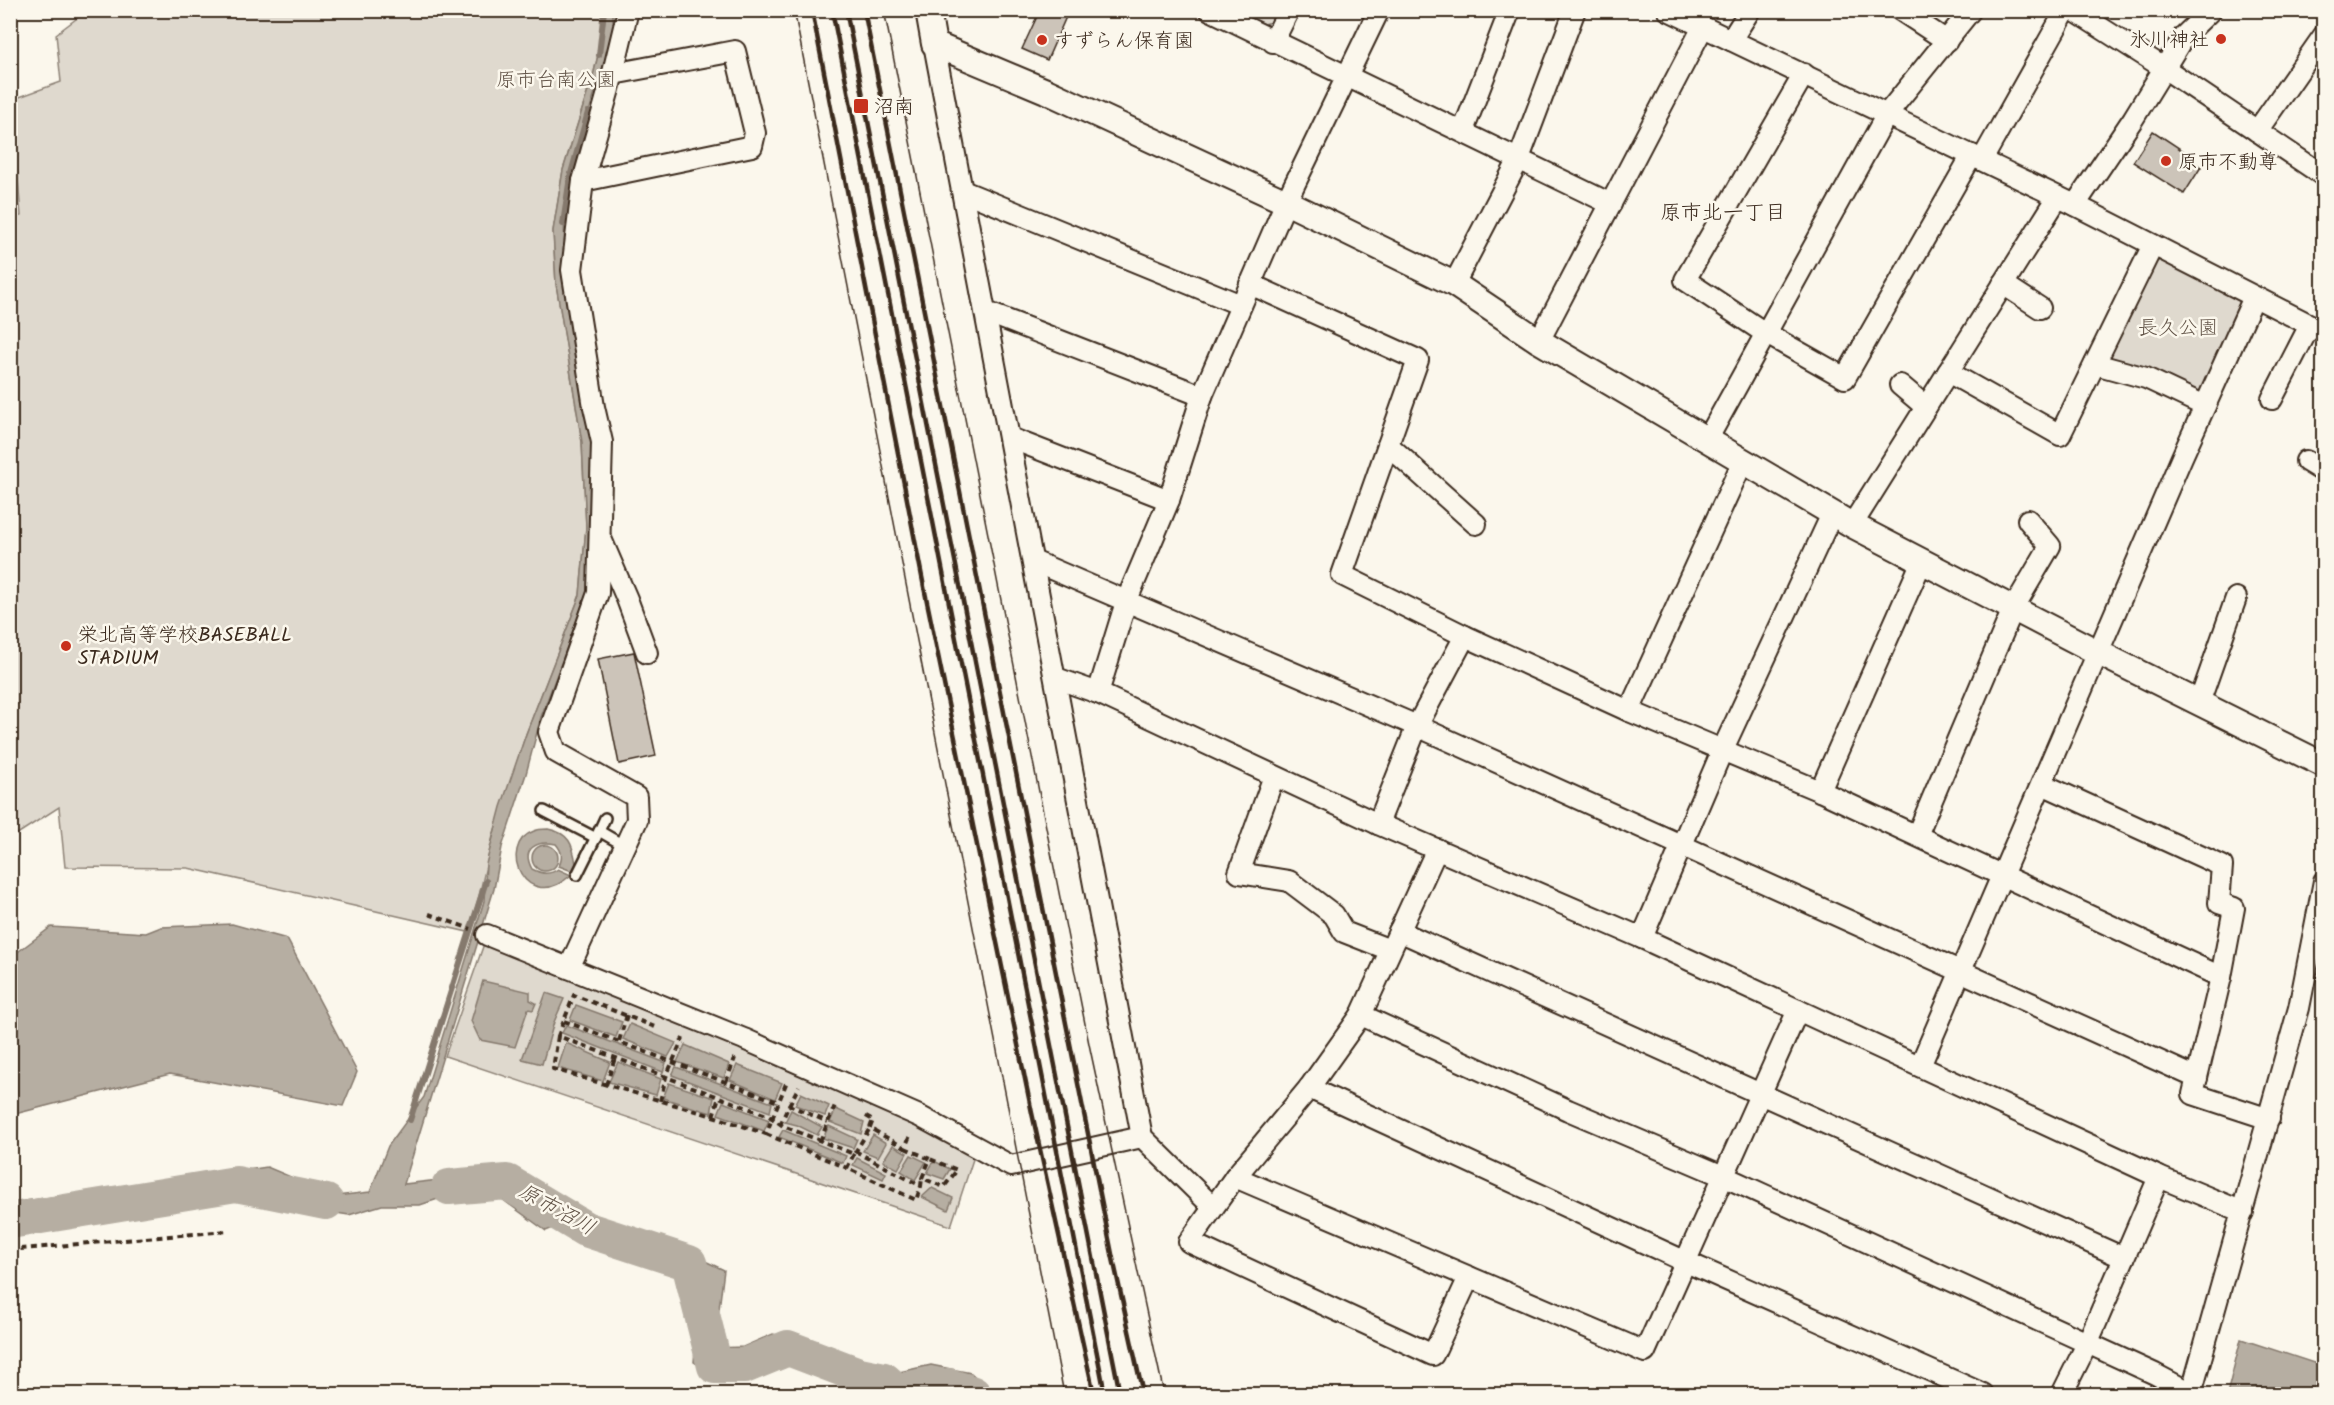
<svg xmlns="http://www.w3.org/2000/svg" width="2334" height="1405" font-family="Kalam,'Klee One',sans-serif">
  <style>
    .green { fill: #dfd9ce; stroke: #8d8276; stroke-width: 1.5 }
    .water { fill: #b6aea2; stroke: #85796d; stroke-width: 1.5 }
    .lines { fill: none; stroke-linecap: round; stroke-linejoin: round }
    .stream { stroke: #85796d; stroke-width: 6 }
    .river { stroke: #b6aea2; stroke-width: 36 }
    .building { fill: #ccc4b9; stroke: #3b2a1e; stroke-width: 1.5 }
    .service-casing { stroke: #3b2a1e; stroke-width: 14 }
    .minor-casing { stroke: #3b2a1e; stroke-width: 24 }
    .tertiary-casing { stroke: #3b2a1e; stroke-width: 28 }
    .path { stroke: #3b2a1e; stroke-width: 4; stroke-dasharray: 6 4.5; stroke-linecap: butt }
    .service { stroke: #fbf7ec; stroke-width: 9 }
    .minor { stroke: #fbf7ec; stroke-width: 20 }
    .tertiary { stroke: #fbf7ec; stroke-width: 24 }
    .tram { stroke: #3b2a1e; stroke-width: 1.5 }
    .rail { stroke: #3b2a1e; stroke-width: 4.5 }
    .poi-dot { fill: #c8321e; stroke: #fbf7ec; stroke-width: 2 }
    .labels { text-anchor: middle; stroke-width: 5; stroke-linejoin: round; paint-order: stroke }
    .poi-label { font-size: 20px; fill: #3b2a1e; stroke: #fbf7ec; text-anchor: start }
    .park-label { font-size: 20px; fill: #64564a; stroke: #fbf7ec }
    .neighbourhood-label { font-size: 21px; fill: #3b2a1e; stroke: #fbf7ec }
    .water-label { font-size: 21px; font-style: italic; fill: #605246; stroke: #fbf7ec }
  </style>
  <rect width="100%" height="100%" fill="#fbf7ec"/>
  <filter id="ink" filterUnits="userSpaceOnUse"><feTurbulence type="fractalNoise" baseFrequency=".0167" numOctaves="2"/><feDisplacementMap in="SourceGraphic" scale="12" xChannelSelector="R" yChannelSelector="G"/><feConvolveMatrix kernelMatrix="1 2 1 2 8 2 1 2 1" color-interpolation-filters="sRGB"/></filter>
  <g filter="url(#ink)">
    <!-- green -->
    <g class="green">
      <polygon points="88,10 606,11 603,34 594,72 563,170 553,231 556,284 582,442 586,527 580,595 526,734 493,836 479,896 468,932 188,868 65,867 59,807 11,838 10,218 21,216 16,154 11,133 11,100 61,82 56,34"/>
      <polygon points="1236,11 1277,10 1277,11 1271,22 1264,24"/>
      <polygon points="2161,260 2243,299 2201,391 2191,393 2113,363 2108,356 2153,263"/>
      <polygon points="487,935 977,1147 951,1226 445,1056"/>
    </g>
    <!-- water -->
    <g class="water">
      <polygon points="606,11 613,11 613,36 570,171 564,208 565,283 579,359 591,441 591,555 588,591 541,717 526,774 502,847 494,889 404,1184 482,1175 553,1212 576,1212 665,1242 724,1270 714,1348 743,1347 773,1334 824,1346 881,1376 931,1365 971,1373 994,1394 982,1394 974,1385 925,1377 870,1392 828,1381 813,1362 775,1349 760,1351 729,1371 707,1371 694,1362 701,1279 688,1276 668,1262 627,1247 590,1228 563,1224 546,1231 495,1194 459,1192 420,1205 382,1205 349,1215 310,1209 283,1198 265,1181 243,1195 207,1204 189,1200 116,1197 11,1215 11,1203 164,1181 215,1185 228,1173 267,1167 336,1196 370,1192 388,1146 424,1097 484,901 486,864 501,807 526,734 580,595 586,527 582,442 556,284 553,231 563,170 594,72 603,34"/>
      <path d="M548 829C569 833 573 844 576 864L572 871 559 866C563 857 562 851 556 844 536 840 521 849 532 869 541 874 550 875 558 869L571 875C526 916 495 845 534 831 538 829 544 829 548 829Z"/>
      <circle cx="545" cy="858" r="13"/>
      <polygon points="232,924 287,939 357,1072 343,1106 170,1074 11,1115 11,957 51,927 146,933 161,927"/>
      <polygon points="483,981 530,992 530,1000 536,1003 533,1010 528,1009 515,1047 480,1040 471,1021"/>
      <polygon points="546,993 564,999 554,1022 542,1064 522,1059"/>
      <polygon points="576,1005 622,1022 616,1037 570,1020"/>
      <polygon points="630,1024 676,1043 668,1057 623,1039"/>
      <polygon points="566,1025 666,1063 663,1072 562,1033"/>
      <polygon points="566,1043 610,1062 603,1081 558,1068"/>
      <polygon points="685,1045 729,1064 724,1078 677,1062"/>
      <polygon points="618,1062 661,1079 656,1095 609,1082"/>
      <polygon points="737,1065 782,1083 775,1099 730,1080"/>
      <polygon points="676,1067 772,1103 770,1112 672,1075"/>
      <polygon points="669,1083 714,1098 711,1113 663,1098"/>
      <polygon points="801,1093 829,1106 825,1116 795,1105"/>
      <polygon points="723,1102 769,1120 764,1131 718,1114"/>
      <polygon points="836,1109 864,1122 861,1134 830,1122"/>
      <polygon points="791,1110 822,1127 817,1135 797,1125 785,1122"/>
      <polygon points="829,1126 857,1139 853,1148 823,1138"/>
      <polygon points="783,1130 846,1156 843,1163 779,1137"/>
      <polygon points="873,1135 886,1143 878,1157 863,1151"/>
      <polygon points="893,1145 907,1153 898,1169 883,1161"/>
      <polygon points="911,1155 926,1162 915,1180 901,1171"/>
      <polygon points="857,1158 886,1173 883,1179 853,1165"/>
      <polygon points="934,1161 950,1169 944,1179 927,1173"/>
      <polygon points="932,1188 953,1198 948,1210 922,1197"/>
      <polygon points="2241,1339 2323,1366 2323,1394 2227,1394"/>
    </g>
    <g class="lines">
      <!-- stream -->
      <g class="stream">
        <polyline points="599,55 604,10"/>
        <polyline points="563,224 570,177 588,112"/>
        <polyline points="410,1120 486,881"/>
      </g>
      <!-- river -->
      <g class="river">
        <polyline points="449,1187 507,1182 585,1229 689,1263 715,1366 744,1366 788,1348 859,1375 884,1380 900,1394 948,1386 973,1394"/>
        <polyline points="10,1221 236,1184 326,1202"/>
      </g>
    </g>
    <!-- building -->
    <g class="building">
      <polygon points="1040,10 1069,10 1047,60 1022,49"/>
      <polygon points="2153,131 2185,152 2182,155 2201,167 2184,194 2133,162"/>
      <polygon points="634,652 656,756 619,764 598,659"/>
    </g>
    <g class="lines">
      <!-- service casing -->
      <g class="service-casing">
        <g id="service">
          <polyline points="544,811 596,838"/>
          <polyline points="599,831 605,818"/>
          <polyline points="577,875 599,831 625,846"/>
        </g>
      </g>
      <!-- minor casing -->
      <g class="minor-casing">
        <g id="minor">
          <polyline points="1210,10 1611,204"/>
          <polyline points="1668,10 2075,205 2324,332"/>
          <polyline points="1900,10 1947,41"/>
          <polyline points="2073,10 2164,68 2324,176"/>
          <polyline points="1731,40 1750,10"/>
          <polyline points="1273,42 1289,10"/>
          <polyline points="934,44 1142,1137 1213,1207"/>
          <polyline points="1804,74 1685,280 1765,333 1845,378 1972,155"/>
          <polyline points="1463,131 1510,10"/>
          <polyline points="2257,131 2324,35"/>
          <polyline points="1982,160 2066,10"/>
          <polyline points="583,181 752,146 755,133 735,51 613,74"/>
          <polyline points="963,191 1241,305"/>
          <polyline points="2075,205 2133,119 2184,36 2211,10"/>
          <polyline points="1250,284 1418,360 1342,575 1465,636 1629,711 1820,791 2221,977"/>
          <polyline points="1454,284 1518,161 1575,10"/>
          <polyline points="2003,284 2040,308"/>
          <polyline points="986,312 1202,396"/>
          <polyline points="1539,341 1703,27"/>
          <polyline points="2095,364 2146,378 2205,406"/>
          <polyline points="1948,372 2060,435 2153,245"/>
          <polyline points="1900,385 1926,407"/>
          <polyline points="2272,399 2310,325"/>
          <polyline points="1010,438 1169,500"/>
          <polyline points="1707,440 1887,114 1971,10"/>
          <polyline points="1388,445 1476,524"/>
          <polyline points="2306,461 2324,472"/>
          <polyline points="1852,525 2058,197"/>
          <polyline points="602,541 627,599 647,653"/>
          <polyline points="1033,561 1417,726 2197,1078"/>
          <polyline points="1056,678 1098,693 1378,824 1642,938 2159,1177 2243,1212"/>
          <polyline points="1098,693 1126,602 1169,500 1202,396 1286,202 1379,10"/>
          <polyline points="2199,703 2236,598"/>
          <polyline points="1629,711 1743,461"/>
          <polyline points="1274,776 1239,873 1289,881 1334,915 1344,932 1390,950"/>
          <polyline points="2042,784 2222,866 2219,903 2234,908 2221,977 2193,1094 2269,1119"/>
          <polyline points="1820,791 1922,561"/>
          <polyline points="1378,824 1417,726 1465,636"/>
          <polyline points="1917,835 2013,609 2050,546 2028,520"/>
          <polyline points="1437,849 1361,1015 1309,1088 1235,1177 1189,1242 1433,1355 1469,1277"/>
          <polyline points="1399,931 2124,1258"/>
          <polyline points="487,935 744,1039 919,1116 1011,1166 1142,1137"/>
          <polyline points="1642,938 1722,751 1832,514"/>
          <polyline points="569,968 637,820 636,797 556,752 549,732 598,593 602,442 594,407 572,270 583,181 609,89 628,10"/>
          <polyline points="1361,1015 1568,1110 1723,1176 2155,1374 2191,1393"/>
          <polyline points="1920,1066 2182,457 2254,297"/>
          <polyline points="1309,1088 1684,1261 1983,1394"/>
          <polyline points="1235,1177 1645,1352 1798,1010"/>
          <polyline points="2062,1394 2087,1344 2159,1177"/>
          <polyline points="2191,1394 2299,1008 2324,881"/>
        </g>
      </g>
      <!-- tertiary casing -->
      <g class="tertiary-casing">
        <polyline id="tertiary" points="928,10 934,44 1046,91 1286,202 1454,284 1539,341 1852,525 2099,653 2324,765"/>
      </g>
      <!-- path -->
      <g class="path">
        <polyline points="655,10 656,10"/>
        <polyline points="429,914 471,929"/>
        <polyline points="564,1021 778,1102"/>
        <polyline points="655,1027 574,995 558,1036 769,1116 783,1126 854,1154 870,1128"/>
        <polyline points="558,1036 553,1069 713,1116 766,1134 787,1081"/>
        <polyline points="619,1041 627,1015"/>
        <polyline points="726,1082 735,1058"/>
        <polyline points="606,1085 615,1058"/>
        <polyline points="660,1101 666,1077 683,1038"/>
        <polyline points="789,1105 799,1086"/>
        <polyline points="713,1116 719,1097"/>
        <polyline points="866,1116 873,1120 870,1128 905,1148 911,1133"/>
        <polyline points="780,1125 789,1105 828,1122"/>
        <polyline points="766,1134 847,1168"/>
        <polyline points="820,1141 836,1103"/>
        <polyline points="905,1148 930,1159 922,1178 944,1187 957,1170 930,1159"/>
        <polyline points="855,1151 921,1186 922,1178"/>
        <polyline points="854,1154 847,1168 916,1200 921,1186"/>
        <polyline points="10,1250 227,1231"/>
      </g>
      <!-- service -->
      <use href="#service" class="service"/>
      <!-- minor -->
      <use href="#minor" class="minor"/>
      <!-- tertiary -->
      <use href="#tertiary" class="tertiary"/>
      <!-- tram -->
      <g class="tram">
        <polyline points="794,10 1064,1394"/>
        <polyline points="884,10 1089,1044 1164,1394"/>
      </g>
      <!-- rail -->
      <g class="rail">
        <polyline points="812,10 924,587 1032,1113 1094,1394"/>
        <polyline points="832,10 1105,1394"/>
        <polyline points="846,10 1120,1394"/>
        <polyline points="864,10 1112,1254 1143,1394"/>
      </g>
    </g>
  </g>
  <!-- markers -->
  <g class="poi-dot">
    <circle cx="2221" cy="39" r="6"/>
    <circle cx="1042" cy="40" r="6"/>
    <rect x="853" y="98" width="16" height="16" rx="3"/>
    <circle cx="2166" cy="161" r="6"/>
    <circle cx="66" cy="646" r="6"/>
  </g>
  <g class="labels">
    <!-- poi labels -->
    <g class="poi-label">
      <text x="2209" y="46" text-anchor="end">氷川神社</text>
      <text x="1054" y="47">すずらん保育園</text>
      <text x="874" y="113">沼南</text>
      <text x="2178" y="168">原市不動尊</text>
      <text x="78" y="641">栄北高等学校BASEBALL<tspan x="78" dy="23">STADIUM</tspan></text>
    </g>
    <!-- park labels -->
    <g class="park-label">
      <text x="556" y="86">原市台南公園</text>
      <text x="2178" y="334">長久公園</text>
    </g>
    <!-- neighbourhood labels -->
    <g class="neighbourhood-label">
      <text x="1723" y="219">原市北一丁目</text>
    </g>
    <!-- water labels -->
    <g class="water-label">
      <text transform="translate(557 1209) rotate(29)" y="7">原市沼川</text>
    </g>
  </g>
  <!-- margin -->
  <rect width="2334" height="1405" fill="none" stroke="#fbf7ec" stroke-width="36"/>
  <rect x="18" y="18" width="2298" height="1369" fill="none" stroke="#3b2a1e" stroke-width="2" filter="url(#ink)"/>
</svg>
